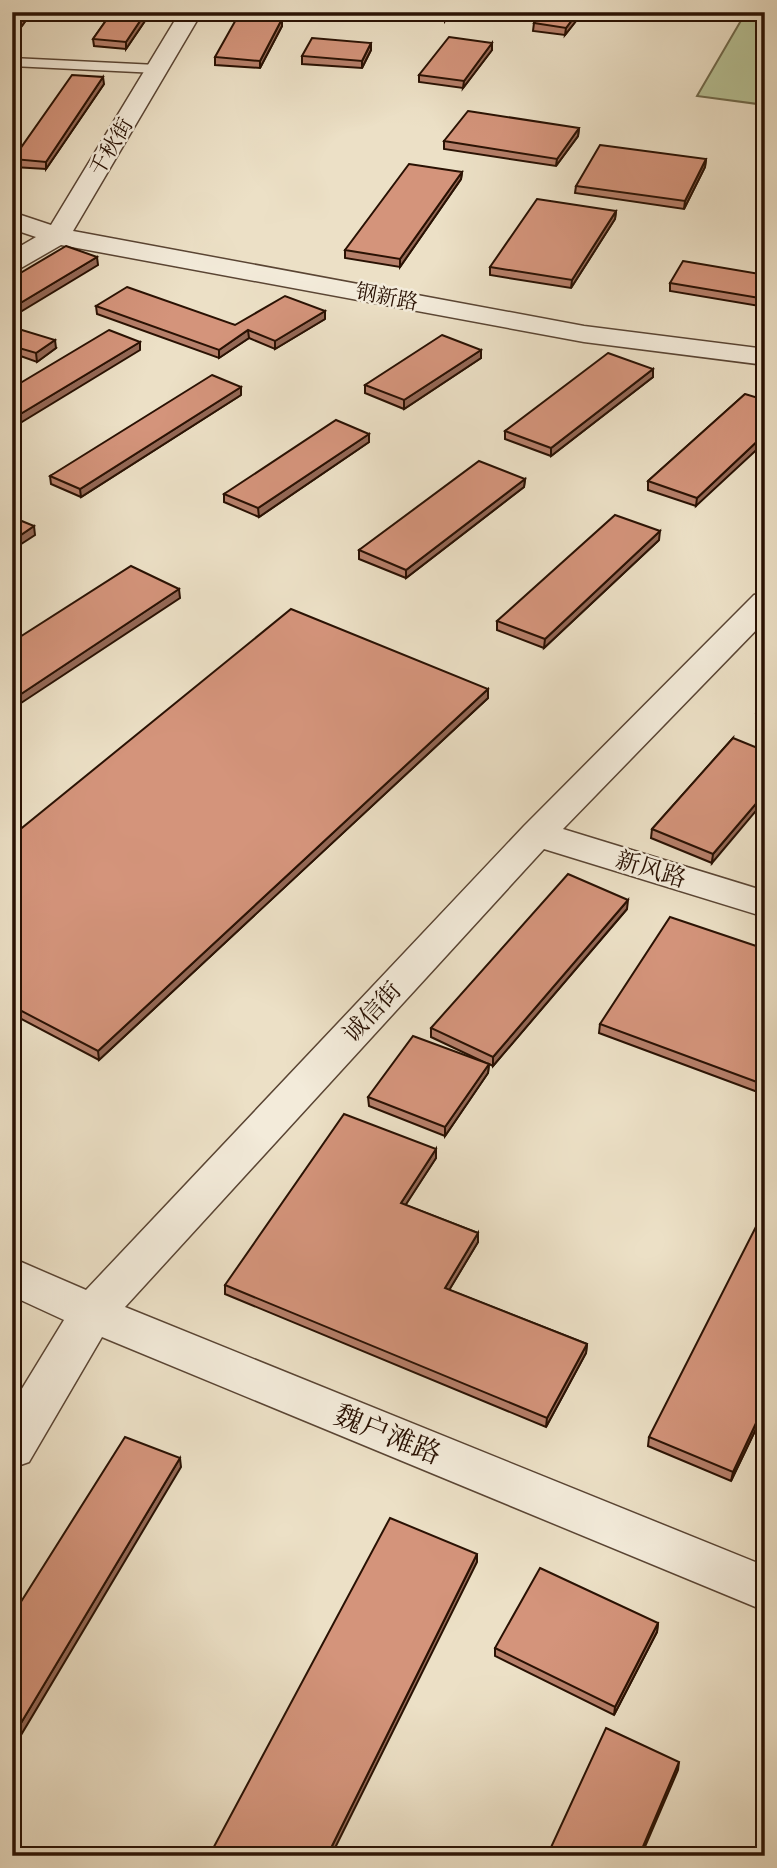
<svg xmlns="http://www.w3.org/2000/svg" width="777" height="1868" font-family="Vollkorn,'Noto Serif SC',serif">
  <style>
    .green { fill: #b7c296; stroke: #706a4c; stroke-width: 2 }
    .lines { fill: none; stroke-linecap: round; stroke-linejoin: round }
    .service-casing { stroke: #5a4534; stroke-width: 3 }
    .minor-casing { stroke: #5a4534; stroke-width: 3 }
    .service { fill: #f3ebda; fill-rule: evenodd }
    .minor { fill: #f3ebda; fill-rule: evenodd }
    .wall { fill: #b67f6a; stroke: #291103; stroke-width: 2 }
    .shaded-wall { fill: #946856; stroke: #291103; stroke-width: 2 }
    .building { fill: #d4947b; stroke: #291103; stroke-width: 2 }
    .labels { text-anchor: middle; stroke-width: 5; stroke-linejoin: round; paint-order: stroke }
    .far-street-label { font-size: 21px; fill: #291103; stroke: #f3ebda }
    .street-label { font-size: 24px; fill: #291103; stroke: #f3ebda }
    .near-street-label { font-size: 28px; fill: #291103; stroke: #f3ebda }
  </style>
  <rect width="100%" height="100%" fill="#ece0c6"/>
  <filter id="stains"><feTurbulence type="fractalNoise" baseFrequency=".00286" numOctaves="4"/><feColorMatrix values="0 0 0 0 .2 0 0 0 0 .09 0 0 0 0 .02 0 0 0 .5 -.17"/></filter>
  <radialGradient id="worn" r=".72"><stop offset=".6" stop-color="#630" stop-opacity="0"/><stop offset="1" stop-color="#630" stop-opacity=".3"/></radialGradient>
  <!-- green -->
  <polygon class="green" points="746,12 765,12 765,105 697,96"/>
  <g class="lines">
    <!-- service casing -->
    <g class="service-casing">
      <polygon id="service" points="12,58 157,65 163,69 157,73 12,66"/>
    </g>
    <!-- minor casing -->
    <g class="minor-casing">
      <g id="minor">
        <polygon points="180,12 202,12 73,231 584,326 765,349 765,365 584,342 61,245 21,268 12,270 12,251 36,237 12,229 12,212 51,225"/>
        <polygon points="765,592 765,621 563,829 765,891 765,917 544,849 125,1307 765,1566 765,1611 102,1337 29,1462 12,1468 12,1405 64,1320 12,1296 12,1258 86,1290 524,826 754,595"/>
      </g>
    </g>
    <!-- service -->
    <use href="#service" class="service"/>
    <!-- minor -->
    <use href="#minor" class="minor"/>
  </g>
  <!-- wall -->
  <g class="wall">
    <polygon points="12,12 32,12 16,34 12,34"/>
    <polygon points="112,12 151,12 126,49 94,46 93,39"/>
    <polygon points="404,12 451,12 445,21 404,15"/>
    <polygon points="542,12 583,12 565,35 533,31 534,23"/>
    <polygon points="282,19 282,26 260,68 215,65 215,57"/>
    <polygon points="371,43 371,50 362,68 302,64 302,56"/>
    <polygon points="492,43 492,50 463,88 419,82 419,75"/>
    <polygon points="104,84 46,169 14,167 13,159"/>
    <polygon points="579,128 578,136 556,166 444,149 444,141"/>
    <polygon points="706,159 705,167 684,209 575,193 576,186"/>
    <polygon points="462,172 461,179 400,267 345,258 345,250"/>
    <polygon points="616,211 615,219 571,288 490,275 490,267"/>
    <polygon points="765,275 765,307 670,291 670,283"/>
    <polygon points="96,306 235,325 325,319 275,349 249,338 219,358 97,314"/>
    <polygon points="12,327 56,348 37,362 12,353"/>
    <polygon points="481,350 481,358 404,409 365,393 365,385"/>
    <polygon points="653,369 653,377 551,456 505,439 505,431"/>
    <polygon points="745,394 696,506 648,490 648,481"/>
    <polygon points="241,395 81,497 51,484 50,476"/>
    <polygon points="369,434 369,442 259,517 224,502 224,494"/>
    <polygon points="525,479 524,487 406,578 359,559 359,550"/>
    <polygon points="659,540 544,648 497,630 497,621"/>
    <polygon points="765,696 765,716 756,713 758,704"/>
    <polygon points="488,698 99,1060 12,1014 12,836"/>
    <polygon points="733,738 712,863 651,838 652,829"/>
    <polygon points="627,909 493,1066 489,1064 488,1073 445,1136 369,1106 368,1097 486,1063 431,1037 431,1028"/>
    <polygon points="765,949 765,1091 763,1094 599,1033 600,1024"/>
    <polygon points="436,1149 436,1158 405,1205 478,1233 478,1242 449,1290 587,1344 586,1353 546,1427 225,1294 225,1285"/>
    <polygon points="765,1410 731,1481 648,1446 649,1437"/>
    <polygon points="658,1623 657,1632 614,1715 495,1656 495,1648"/>
  </g>
  <!-- shaded-wall -->
  <g class="shaded-wall">
    <polygon points="26,12 32,12 16,34 15,27"/>
    <polygon points="146,12 151,12 126,49 126,42"/>
    <polygon points="446,12 451,12 445,21 445,13"/>
    <polygon points="578,12 583,12 565,35 566,28"/>
    <polygon points="282,19 282,26 260,68 260,61"/>
    <polygon points="371,43 371,50 362,68 362,61"/>
    <polygon points="492,43 492,50 463,88 464,81"/>
    <polygon points="103,77 104,84 46,169 46,162"/>
    <polygon points="579,128 578,136 556,166 557,159"/>
    <polygon points="706,159 705,167 684,209 685,201"/>
    <polygon points="462,172 461,179 400,267 400,259"/>
    <polygon points="616,211 615,219 571,288 572,280"/>
    <polygon points="97,257 98,265 12,317 12,308"/>
    <polygon points="325,311 325,319 275,349 275,341"/>
    <polygon points="248,330 249,338 219,358 219,350"/>
    <polygon points="55,340 56,348 37,362 36,353"/>
    <polygon points="140,342 140,350 12,428 12,419"/>
    <polygon points="481,350 481,358 404,409 404,400"/>
    <polygon points="653,369 653,377 551,456 551,448"/>
    <polygon points="241,387 241,395 81,497 80,489"/>
    <polygon points="369,434 369,442 259,517 258,508"/>
    <polygon points="765,434 765,442 696,506 697,498"/>
    <polygon points="525,479 524,487 406,578 406,570"/>
    <polygon points="34,526 35,535 12,550 12,541"/>
    <polygon points="660,531 659,540 544,648 545,639"/>
    <polygon points="179,589 180,598 12,709 12,700"/>
    <polygon points="488,689 488,698 99,1060 98,1051"/>
    <polygon points="765,793 765,800 712,863 713,854"/>
    <polygon points="628,900 627,909 493,1066 493,1057"/>
    <polygon points="489,1064 488,1073 445,1136 445,1127"/>
    <polygon points="436,1149 436,1158 401,1212 401,1203"/>
    <polygon points="478,1233 478,1242 445,1297 445,1288"/>
    <polygon points="587,1344 586,1353 546,1427 547,1418"/>
    <polygon points="765,1404 765,1410 731,1481 733,1472"/>
    <polygon points="180,1458 181,1467 12,1750 12,1738"/>
    <polygon points="477,1554 477,1562 331,1856 327,1856"/>
    <polygon points="658,1623 657,1632 614,1715 615,1707"/>
    <polygon points="679,1762 678,1770 641,1856 639,1856"/>
  </g>
  <!-- building -->
  <g class="building">
    <polygon points="12,12 26,12 15,27 12,27"/>
    <polygon points="112,12 146,12 126,42 93,39"/>
    <polygon points="542,12 578,12 566,28 534,23"/>
    <polygon points="238,16 282,19 260,61 215,57"/>
    <polygon points="449,37 492,43 464,81 419,75"/>
    <polygon points="312,38 371,43 362,61 302,56"/>
    <polygon points="72,75 103,77 46,162 13,159"/>
    <polygon points="468,111 579,128 557,159 444,141"/>
    <polygon points="600,145 706,159 685,201 576,186"/>
    <polygon points="409,164 462,172 400,259 345,250"/>
    <polygon points="537,199 616,211 572,280 490,267"/>
    <polygon points="66,246 97,257 12,308 12,278"/>
    <polygon points="683,261 765,275 765,299 670,283"/>
    <polygon points="127,287 235,325 285,296 325,311 275,341 248,330 219,350 96,306"/>
    <polygon points="12,327 55,340 36,353 12,346"/>
    <polygon points="109,330 140,342 12,419 12,388"/>
    <polygon points="442,335 481,350 404,400 365,385"/>
    <polygon points="608,353 653,369 551,448 505,431"/>
    <polygon points="212,375 241,387 80,489 50,476"/>
    <polygon points="745,394 765,400 765,434 697,498 648,481"/>
    <polygon points="336,420 369,434 258,508 224,494"/>
    <polygon points="479,461 525,479 406,570 359,550"/>
    <polygon points="615,515 660,531 545,639 497,621"/>
    <polygon points="12,517 34,526 12,541"/>
    <polygon points="131,566 179,589 12,700 12,642"/>
    <polygon points="291,609 488,689 98,1051 12,1006 12,836"/>
    <polygon points="765,696 765,707 758,704"/>
    <polygon points="733,738 765,751 765,793 713,854 652,829"/>
    <polygon points="568,874 628,900 493,1057 431,1028"/>
    <polygon points="670,917 765,949 765,1085 600,1024"/>
    <polygon points="413,1036 489,1064 445,1127 368,1097"/>
    <polygon points="344,1114 436,1149 401,1203 478,1233 445,1288 587,1344 547,1418 225,1285"/>
    <polygon points="765,1209 765,1404 733,1472 649,1437"/>
    <polygon points="125,1437 180,1458 12,1738 12,1616"/>
    <polygon points="390,1518 477,1554 327,1856 209,1856"/>
    <polygon points="540,1568 658,1623 615,1707 495,1648"/>
    <polygon points="606,1728 679,1762 639,1856 547,1856"/>
  </g>
  <g class="labels">
    <!-- far-street labels -->
    <g class="far-street-label">
      <text transform="translate(111 147) rotate(-59)" y="7">千秋街</text>
      <text transform="translate(387 297) rotate(11)" y="7">钢新路</text>
    </g>
    <!-- street labels -->
    <g class="street-label">
      <text transform="translate(651 869) rotate(17)" y="8">新风路</text>
      <text transform="translate(372 1012) rotate(-47)" y="8">诚信街</text>
    </g>
    <!-- near-street labels -->
    <g class="near-street-label">
      <text transform="translate(388 1434) rotate(22)" y="10">魏户滩路</text>
    </g>
  </g>
  <!-- margin -->
  <rect width="777" height="1868" fill="none" stroke="#ece0c6" stroke-width="42"/>
  <rect x="14" y="14" width="749" height="1840" fill="none" stroke="#291103" stroke-width="3.5"/>
  <rect x="21" y="21" width="735" height="1826" fill="none" stroke="#291103" stroke-width="2"/>
  <rect width="100%" height="100%" filter="url(#stains)"/>
  <rect width="100%" height="100%" fill="url(#worn)"/>
</svg>
